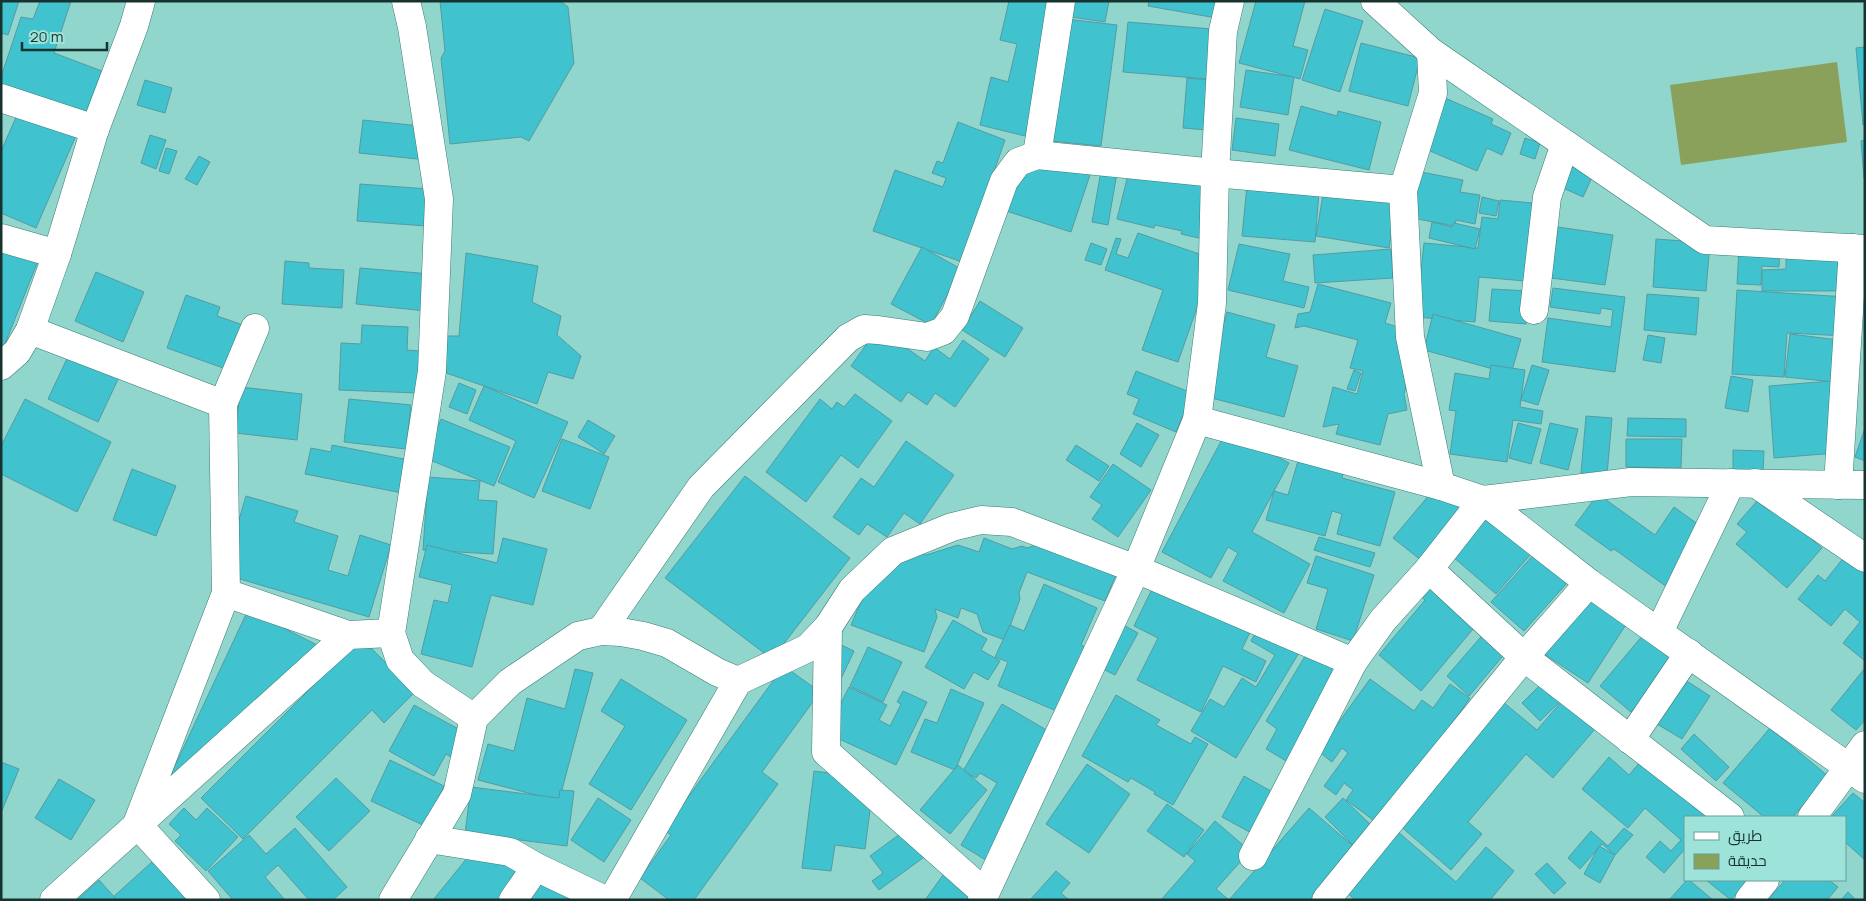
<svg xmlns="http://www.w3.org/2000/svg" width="1866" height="901" font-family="Manrope,Cairo,sans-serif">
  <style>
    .green { fill: #89a15b }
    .building { fill: #40c2cf; stroke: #559ba2 }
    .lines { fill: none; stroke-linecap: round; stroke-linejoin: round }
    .minor-casing { stroke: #387d74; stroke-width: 29 }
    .minor { stroke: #fff; stroke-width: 28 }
  </style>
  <rect width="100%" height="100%" fill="#91d6cc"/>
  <!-- green -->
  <polygon class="green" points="1837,62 1847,142 1681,165 1670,85"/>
  <!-- building -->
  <g class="building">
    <polygon points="1,1 19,1 8,35 1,33"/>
    <polygon points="40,1 71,1 54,53 102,71 85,115 1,85 1,77 21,17 33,19"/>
    <polygon points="440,1 560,1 568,7 574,63 529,141 521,137 450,144 441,58 445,51"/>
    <polygon points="1009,1 1057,1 1025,136 980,125 991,77 1008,82 1017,44 1000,40"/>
    <polygon points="1074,1 1109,1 1105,22 1071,17"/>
    <polygon points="1149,1 1226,1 1222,19 1148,6"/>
    <polygon points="1256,1 1305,1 1293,46 1308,50 1300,79 1239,63"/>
    <polygon points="1325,9 1363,21 1340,92 1302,80"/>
    <polygon points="1067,19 1117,25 1101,146 1051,141"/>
    <polygon points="1128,22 1212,29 1207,79 1123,72"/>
    <polygon points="1361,43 1420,58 1408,106 1349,91"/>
    <polygon points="1865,47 1865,124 1863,125 1856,48"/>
    <polygon points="1246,70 1294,77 1288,115 1240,107"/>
    <polygon points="1187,78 1212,80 1207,130 1183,128"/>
    <polygon points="145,80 172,88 165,113 137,105"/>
    <polygon points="1445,98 1493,119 1491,124 1511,133 1502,155 1487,148 1477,171 1423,148"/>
    <polygon points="21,106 78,131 36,228 1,213 1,151"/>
    <polygon points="1301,106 1337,116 1338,111 1381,122 1369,170 1289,150"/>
    <polygon points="1236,118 1279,124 1275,156 1232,150"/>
    <polygon points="363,120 430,127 427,160 359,153"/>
    <polygon points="958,122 1005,140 962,262 873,231 895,170 943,187 946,178 932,173 937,161 943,163"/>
    <polygon points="150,135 166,140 156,169 141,163"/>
    <polygon points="1525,138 1540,143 1535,159 1520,154"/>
    <polygon points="1865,140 1865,177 1864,178 1861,141"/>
    <polygon points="166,148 177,151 169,174 159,171"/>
    <polygon points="1012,150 1090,175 1071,232 994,207"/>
    <polygon points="199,156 210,162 197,185 185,179"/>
    <polygon points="1157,160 1219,175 1203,239 1181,234 1182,231 1155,225 1154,228 1117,219 1128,175 1152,181"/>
    <polygon points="1562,160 1594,173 1583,197 1552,183"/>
    <polygon points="1101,171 1117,173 1108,225 1092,222"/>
    <polygon points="1421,172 1463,180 1460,192 1480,195 1475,224 1456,220 1455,226 1412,218"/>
    <polygon points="1325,183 1398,196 1389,248 1316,236"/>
    <polygon points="360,184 443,190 440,227 357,221"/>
    <polygon points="1247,185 1319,192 1315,242 1242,236"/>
    <polygon points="1482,197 1499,201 1496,216 1479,213"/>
    <polygon points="1500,200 1533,203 1525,281 1479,277 1475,322 1416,317 1424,243 1478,248 1482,217 1498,219"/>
    <polygon points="1432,222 1452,227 1454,223 1480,229 1475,249 1429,238"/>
    <polygon points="1558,227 1613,235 1605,285 1551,278"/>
    <polygon points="1138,233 1214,259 1178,362 1142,350 1163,290 1105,270 1116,238 1121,239 1116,254 1128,258"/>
    <polygon points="1656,239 1710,243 1706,291 1653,287"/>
    <polygon points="1091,243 1107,249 1101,265 1085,260"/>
    <polygon points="1239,244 1290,254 1283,281 1309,287 1304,308 1228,290"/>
    <polygon points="922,247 961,269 931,325 891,304"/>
    <polygon points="1739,248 1780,250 1779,267 1762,266 1761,285 1737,284"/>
    <polygon points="1,249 38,261 1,354"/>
    <polygon points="1391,249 1393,278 1315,283 1313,255"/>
    <polygon points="466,253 538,266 532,302 561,316 557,335 581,356 573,379 548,372 537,404 446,373 446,336 459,336"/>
    <polygon points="1786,253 1841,253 1841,291 1762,291 1762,270 1786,269"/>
    <polygon points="285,261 309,263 309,268 344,270 342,308 282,304"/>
    <polygon points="360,268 431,274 427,311 356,304"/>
    <polygon points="96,272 144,292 123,342 75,321"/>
    <polygon points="1318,284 1391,303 1385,323 1401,328 1410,372 1404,394 1407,410 1388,414 1380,445 1336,434 1339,424 1323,427 1333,387 1357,394 1363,371 1350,368 1358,340 1304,326 1295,328 1298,314 1310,312"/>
    <polygon points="1553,288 1625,297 1615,372 1542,362 1548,318 1611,327 1613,310 1601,308 1600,314 1550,307"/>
    <polygon points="1492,289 1529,291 1526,324 1489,321"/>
    <polygon points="1737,290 1847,297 1845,336 1787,333 1784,377 1732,374"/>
    <polygon points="1647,294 1699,298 1696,335 1644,330"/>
    <polygon points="186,295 220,307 217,316 243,325 226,369 167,348"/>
    <polygon points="980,301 1023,328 1005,357 962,330"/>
    <polygon points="1227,312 1275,325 1266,357 1298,366 1284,417 1204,396"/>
    <polygon points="1433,314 1521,339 1511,374 1424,350"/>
    <polygon points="362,325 408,327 407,350 420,351 417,393 339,390 341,343 361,344"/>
    <polygon points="878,328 925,361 934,347 950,359 963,340 989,359 955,407 935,393 927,405 908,392 901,402 851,366"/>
    <polygon points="1790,334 1839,340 1834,382 1785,377"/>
    <polygon points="1648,335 1665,338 1661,363 1643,360"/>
    <polygon points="72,348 122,371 98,422 48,399"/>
    <polygon points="1491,365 1525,370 1520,407 1543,411 1541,424 1513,420 1507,462 1450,454 1456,411 1449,410 1455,373 1489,379"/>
    <polygon points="1532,365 1549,370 1538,405 1521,400"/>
    <polygon points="1354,370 1361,373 1355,391 1347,389"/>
    <polygon points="1136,371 1192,393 1176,432 1133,414 1139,399 1127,394"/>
    <polygon points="1731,376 1753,380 1748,412 1725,408"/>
    <polygon points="1831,381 1836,453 1774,458 1769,386"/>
    <polygon points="459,383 476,390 467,414 449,407"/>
    <polygon points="484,386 568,422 534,498 498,482 516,441 469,420"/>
    <polygon points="241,387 302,394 297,440 235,433"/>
    <polygon points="855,394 892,421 858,468 841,455 806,502 766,472 820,399 832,409 837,402 844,407"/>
    <polygon points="25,399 111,442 77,512 1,474 1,446"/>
    <polygon points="349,399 411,405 406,449 344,442"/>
    <polygon points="1586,416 1612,418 1607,475 1581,473"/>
    <polygon points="1628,418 1686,419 1686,437 1627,436"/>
    <polygon points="441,419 510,447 494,486 425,458"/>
    <polygon points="588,420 615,436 604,454 578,437"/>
    <polygon points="1137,423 1159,435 1141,467 1120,454"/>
    <polygon points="1518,423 1541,429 1531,464 1509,458"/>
    <polygon points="1550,423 1578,429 1568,470 1540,463"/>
    <polygon points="1865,428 1865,461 1855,457"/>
    <polygon points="1227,430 1289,463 1252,532 1310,564 1284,613 1223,581 1238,553 1228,547 1211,578 1162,552"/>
    <polygon points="562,439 609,457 590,509 542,491"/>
    <polygon points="1626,439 1682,439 1681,468 1626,467"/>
    <polygon points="906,441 954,475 920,524 904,513 887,537 867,524 859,535 833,517 861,478 874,487"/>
    <polygon points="332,445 409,460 402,493 305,474 311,448 331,452"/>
    <polygon points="1076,445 1109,466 1099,481 1066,460"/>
    <polygon points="1733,450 1764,451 1763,472 1733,472"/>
    <polygon points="1298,461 1343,473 1342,478 1395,492 1380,546 1337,534 1342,514 1332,511 1325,536 1266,520 1274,491 1288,495"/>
    <polygon points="1113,464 1151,490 1118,537 1092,519 1102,505 1090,497"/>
    <polygon points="132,469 176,486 156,536 113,520"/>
    <polygon points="745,476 850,558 772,659 665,578"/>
    <polygon points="428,477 480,481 478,500 497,501 493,554 423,550"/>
    <polygon points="1440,482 1468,505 1422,561 1393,538"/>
    <polygon points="1598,494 1655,535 1674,507 1699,525 1686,545 1693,550 1667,587 1614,549 1611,551 1575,525"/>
    <polygon points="246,496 298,511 294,522 338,536 328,570 348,576 360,535 391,545 369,617 223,574"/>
    <polygon points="1757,501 1769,511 1773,506 1822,548 1787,588 1736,544 1747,532 1737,524"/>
    <polygon points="1487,516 1531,554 1496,594 1452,556"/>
    <polygon points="1319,537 1375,553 1370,567 1314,550"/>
    <polygon points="503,538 547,549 533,605 491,595 472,667 421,654 434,600 448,603 452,585 419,577 427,545 497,563"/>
    <polygon points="984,538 1012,549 1022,546 1027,548 1051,540 1120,565 1105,601 1027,572 1019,593 1020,599 1005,640 983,632 977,614 961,608 958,618 935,609 937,617 924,652 851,625 876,566 920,552 926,555 958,545 979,552"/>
    <polygon points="1535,553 1567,583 1524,631 1491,602"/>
    <polygon points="1316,556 1374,575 1353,641 1316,629 1328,589 1307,583"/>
    <polygon points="1845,556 1865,572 1865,661 1843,643 1860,622 1845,609 1831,626 1798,599 1818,575 1825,581"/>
    <polygon points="1418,560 1484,616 1421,691 1379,655 1425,600 1402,580"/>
    <polygon points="1157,579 1253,626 1242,649 1266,661 1256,682 1223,666 1201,712 1137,680 1158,638 1134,626"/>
    <polygon points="1044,584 1097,608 1081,645 1097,652 1068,716 998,686 1008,662 995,657 1010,625 1024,631"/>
    <polygon points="1579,592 1627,623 1588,683 1541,652"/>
    <polygon points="248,610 323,648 158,802"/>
    <polygon points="953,620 987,639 981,650 1000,661 988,680 974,672 964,689 925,667"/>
    <polygon points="1116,621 1138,633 1115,675 1093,664"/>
    <polygon points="1259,627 1300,651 1236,758 1191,731 1210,699 1224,707 1242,678 1256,687 1275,655 1251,641"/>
    <polygon points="1486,631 1508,650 1469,696 1447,676"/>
    <polygon points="1643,635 1674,662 1631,712 1600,686"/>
    <polygon points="361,638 415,692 384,723 372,710 243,839 201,798"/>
    <polygon points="1316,638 1356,662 1293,765 1266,749 1277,729 1266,721"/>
    <polygon points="835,642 854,651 840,681"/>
    <polygon points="868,647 902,662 883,702 850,686"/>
    <polygon points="784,666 820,692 762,772 778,784 694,900 669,900 640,878 671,835 664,830"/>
    <polygon points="1865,668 1865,720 1856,730 1831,710"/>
    <polygon points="575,669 593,673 559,801 478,780 488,744 514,751 527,698 565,709"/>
    <polygon points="1547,678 1566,696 1540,721 1522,703"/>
    <polygon points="621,679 687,720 631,810 589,784 625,726 601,711"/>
    <polygon points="1370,679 1414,711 1422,700 1433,708 1450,684 1470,698 1380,825 1346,800 1353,790 1344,783 1336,795 1324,786 1348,753 1342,748 1332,762 1318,751"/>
    <polygon points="1685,680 1710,696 1682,739 1657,724"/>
    <polygon points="849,687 887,705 879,720 890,726 901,704 897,702 903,691 927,702 896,765 826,733"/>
    <polygon points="951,689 984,703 955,770 911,752 925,719 937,723"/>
    <polygon points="1568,694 1601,722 1553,778 1526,754 1468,822 1482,834 1451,870 1398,824 1503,702 1537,730"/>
    <polygon points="1116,695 1160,720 1156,725 1191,744 1195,737 1208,744 1173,805 1154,794 1155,792 1131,778 1128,782 1082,756"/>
    <polygon points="1002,704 1062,739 989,862 961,845 997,783 980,773 976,778 963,771"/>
    <polygon points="414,705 468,734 454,759 446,754 434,776 389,751"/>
    <polygon points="1770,728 1828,776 1793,817 1764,817 1723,783"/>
    <polygon points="1694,734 1729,767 1716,781 1681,749"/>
    <polygon points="1609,757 1629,775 1640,762 1712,817 1685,817 1685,849 1664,873 1646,857 1660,841 1671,851 1681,840 1645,808 1628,828 1582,789"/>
    <polygon points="390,760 444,786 425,826 371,801"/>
    <polygon points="1,762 19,769 1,813"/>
    <polygon points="1087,764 1130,794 1089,853 1046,824"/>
    <polygon points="958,765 987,790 950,834 920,810"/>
    <polygon points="814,771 874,779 865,849 835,845 831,871 802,868"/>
    <polygon points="1244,776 1278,795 1255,835 1222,817"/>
    <polygon points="336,778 370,811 329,851 296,817"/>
    <polygon points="59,779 95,800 71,840 35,818"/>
    <polygon points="471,787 559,798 560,790 574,791 567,846 465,833"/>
    <polygon points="1853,793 1865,803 1865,860 1845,842 1845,817 1831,817"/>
    <polygon points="598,798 631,820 604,862 571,840"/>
    <polygon points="1343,798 1374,828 1355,847 1325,817"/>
    <polygon points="1167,804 1204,830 1184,857 1147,831"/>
    <polygon points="184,808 196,820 207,808 238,837 206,871 175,841 181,835 169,824"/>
    <polygon points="1309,808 1359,851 1323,900 1229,900"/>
    <polygon points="1215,821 1250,851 1216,889 1229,900 1161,900 1195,861 1187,854"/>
    <polygon points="295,828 347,887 333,900 309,900 278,865 265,877 285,900 233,900 208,871 249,835 266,854"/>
    <polygon points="908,828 927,855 879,890 872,881 883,873 870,856"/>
    <polygon points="1624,828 1633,835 1615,855 1602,844 1580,869 1568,858 1591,831 1608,846"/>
    <polygon points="1397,831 1456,882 1486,847 1514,871 1490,900 1355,900 1345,891"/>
    <polygon points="481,841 523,876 503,900 433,900"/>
    <polygon points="1599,846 1615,855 1600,883 1584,874"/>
    <polygon points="163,852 211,900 113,900 112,898"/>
    <polygon points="1547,863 1566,883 1554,894 1535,874"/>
    <polygon points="552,868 587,900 524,900"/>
    <polygon points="946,871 978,900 925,900"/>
    <polygon points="1056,871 1070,883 1061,893 1069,900 1030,900"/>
    <polygon points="99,880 117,900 77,900"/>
    <polygon points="1687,880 1689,880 1713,900 1669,900"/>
    <polygon points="1706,880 1748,880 1731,900"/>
    <polygon points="1785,880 1829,880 1838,887 1827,900 1768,900"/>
    <polygon points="1848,892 1856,900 1841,900"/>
  </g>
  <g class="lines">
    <!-- minor casing -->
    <g class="minor-casing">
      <g id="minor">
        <polyline points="406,1 412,27 439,199 432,371 391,633 400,660 423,684 474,718"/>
        <polyline points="1375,1 1431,52 1705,240 1865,249"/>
        <polyline points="1431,52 1433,93 1403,190 1410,337 1441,486"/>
        <polyline points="1,98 95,129"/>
        <polyline points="1037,155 1061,1"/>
        <polyline points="1,238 57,254"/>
        <polyline points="1534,310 1547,197 1565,144"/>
        <polyline points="30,330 223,404"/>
        <polyline points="1,366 17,352 30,330 57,254 95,129 134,26 141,1"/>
        <polyline points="1197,420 1441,486 1483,500 1589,583 1865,779"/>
        <polyline points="1755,483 1865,558"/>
        <polyline points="1838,485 1853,248"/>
        <polyline points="1429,569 1524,657 1730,817"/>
        <polyline points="226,593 348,635 391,633"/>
        <polyline points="828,627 826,752 985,893"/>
        <polyline points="601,631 701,487 848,338 864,329 878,330 927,337 943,331 955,316 1004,181 1018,162 1037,155 1215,173 1403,190"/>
        <polyline points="1659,632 1731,483"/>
        <polyline points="1630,740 1689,653"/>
        <polyline points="1812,817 1865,745"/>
        <polyline points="429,839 510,852 536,867 605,900"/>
        <polyline points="1253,856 1353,662 1383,620 1429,569 1483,500 1631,482 1865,485"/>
        <polyline points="54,900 348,635"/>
        <polyline points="206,900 137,824 226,593 223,404 255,328"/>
        <polyline points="393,900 457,794 474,718 510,682 578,636 601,631 621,632 643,636 667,643 717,672 738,681 808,648 828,627 852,590 893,551 952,527 981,520 1012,522 1136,569 1353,662"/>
        <polyline points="513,900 536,867"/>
        <polyline points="612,900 738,681"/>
        <polyline points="982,900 1136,569 1197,420 1212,303 1215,173 1223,31 1230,1"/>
        <polyline points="1326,900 1524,657 1589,583"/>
        <polyline points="1749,900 1765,880"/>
      </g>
    </g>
    <!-- minor -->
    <use href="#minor" class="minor"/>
  </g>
  <!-- border -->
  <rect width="1866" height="901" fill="none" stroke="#17332f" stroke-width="5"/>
  <!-- legend -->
  <rect x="1684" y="816" width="162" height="65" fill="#9ee3d9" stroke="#689d95"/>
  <rect x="1694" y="832" width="25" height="8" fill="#ffffff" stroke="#689d95"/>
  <text x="1728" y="841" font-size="15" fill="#17332f">طريق</text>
  <rect x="1694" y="854" width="25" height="15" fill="#89a15b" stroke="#689d95"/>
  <text x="1728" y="866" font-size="15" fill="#17332f">حديقة</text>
  <!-- scale -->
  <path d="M22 42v8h85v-8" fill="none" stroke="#17332f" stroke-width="2.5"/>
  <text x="30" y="42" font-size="15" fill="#17332f" stroke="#9ee3d9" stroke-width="4" paint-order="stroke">20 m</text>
</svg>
